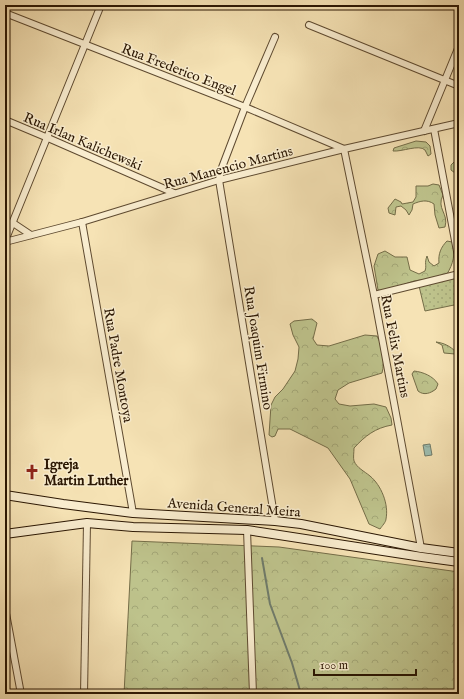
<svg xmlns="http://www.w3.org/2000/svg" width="464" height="699" font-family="'IM FELL English',serif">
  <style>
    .green { fill: url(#green-dots); stroke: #746d48 }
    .forest { fill: url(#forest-crowns); stroke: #746d48 }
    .water { fill: url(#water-waves); stroke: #6f7b6b }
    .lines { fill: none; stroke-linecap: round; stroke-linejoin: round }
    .stream { stroke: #6f7b6b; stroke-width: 2 }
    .minor-casing { stroke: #5e4a30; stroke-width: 8 }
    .secondary-casing { stroke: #2b1703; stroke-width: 10 }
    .minor { stroke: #f9edcf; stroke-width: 6 }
    .secondary { stroke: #f9edcf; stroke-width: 8 }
    .labels { text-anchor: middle; stroke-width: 3; stroke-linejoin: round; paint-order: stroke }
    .street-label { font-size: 14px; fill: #2b1703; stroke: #f9edcf }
    .poi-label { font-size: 14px; font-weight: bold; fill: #2b1703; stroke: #f9edcf; text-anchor: start }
  </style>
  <defs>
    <pattern id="green-dots" width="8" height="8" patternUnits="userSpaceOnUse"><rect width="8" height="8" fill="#bec38c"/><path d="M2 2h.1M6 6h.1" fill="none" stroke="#a3a777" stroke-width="1.8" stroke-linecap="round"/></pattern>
    <pattern id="forest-crowns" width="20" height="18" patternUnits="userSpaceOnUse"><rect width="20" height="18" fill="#bec38c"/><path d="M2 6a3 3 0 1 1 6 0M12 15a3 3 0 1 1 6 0" fill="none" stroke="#a3a777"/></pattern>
    <pattern id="water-waves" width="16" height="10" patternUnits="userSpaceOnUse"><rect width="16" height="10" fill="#9dbeb1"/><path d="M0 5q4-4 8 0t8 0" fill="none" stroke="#87a397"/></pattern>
  </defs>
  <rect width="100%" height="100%" fill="#f6e3b5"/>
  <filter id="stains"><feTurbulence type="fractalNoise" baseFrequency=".005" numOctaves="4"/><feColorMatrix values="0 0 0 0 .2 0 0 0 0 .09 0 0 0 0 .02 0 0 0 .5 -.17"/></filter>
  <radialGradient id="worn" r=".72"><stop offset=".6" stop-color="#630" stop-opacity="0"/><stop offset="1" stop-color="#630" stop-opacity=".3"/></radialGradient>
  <!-- green -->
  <polygon class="green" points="455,278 459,295 459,304 425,311 419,286"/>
  <!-- forest -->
  <g class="forest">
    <path d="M416 141 426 142 430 146 431 154 428 156C427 154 426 152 425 150 419 144 402 152 393 151L394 148Z"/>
    <polygon points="455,161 459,162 459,176 451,170 451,165"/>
    <path d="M433 184 439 185 443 195C436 209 449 213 445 227L439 228 435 215 434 204C427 199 420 201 413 204L412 210 409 215 406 210 401 206 396 207 395 215 389 213 388 208 395 199 401 202 402 204 413 202 416 197V186H428Z"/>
    <path d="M447 241 452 242C456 254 453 264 447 274L426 281 420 280 414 281 384 291 378 290 374 266 378 254 385 251 395 257H407L410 270 419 274 425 271C427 265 424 264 427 256L429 262 434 266 439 263C438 254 441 247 447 241Z"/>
    <path d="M312 319 317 323 313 339 317 345 329 346 365 335 377 336C383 346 385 362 382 373L349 383 338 390 335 399 339 404 350 406 374 404 386 407 391 418 392 425C375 428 365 436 354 448 354 452 353 458 354 461 357 468 364 471 370 476 381 485 389 504 386 519 386 522 382 526 380 529L369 524 350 479 328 448 290 429H278L275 436 272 437 269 435 271 405 275 397 283 389 295 371 298 359 299 347 293 335 290 324 294 321Z"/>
    <path d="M436 342C444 343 450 346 456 352L455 354 444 353 442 345Z"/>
    <path d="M414 371C423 372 433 376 438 384L436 389C431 393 424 396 418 391L412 374Z"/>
    <polygon points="132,541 279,547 459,572 459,694 124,694"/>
  </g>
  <!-- water -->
  <polygon class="water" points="430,444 432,455 425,456 423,445"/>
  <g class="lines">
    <!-- stream -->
    <polyline class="stream" points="262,558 270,604 292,663 301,694"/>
    <!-- minor casing -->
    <g class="minor-casing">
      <g id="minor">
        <polyline points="262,5 263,5"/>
        <polyline points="5,13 245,107 344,149 374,295 421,548"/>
        <polyline points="309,25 459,86"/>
        <polyline points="275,37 245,107 221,170 219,180 275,521"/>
        <polyline points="5,120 48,138 174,193"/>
        <polyline points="434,129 459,262"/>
        <polyline points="424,131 459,46"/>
        <polyline points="82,222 133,513"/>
        <polyline points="13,223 31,235"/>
        <polyline points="5,241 101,5"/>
        <polyline points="5,242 82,222 219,180 344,149 459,123"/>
        <polyline points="374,295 459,274"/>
        <polyline points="247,530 253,694"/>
        <polyline points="5,608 21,694"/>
        <polyline points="84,694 87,523"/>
      </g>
    </g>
    <!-- secondary casing -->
    <g class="secondary-casing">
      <g id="secondary">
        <polyline points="5,495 63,504 133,513 275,521 301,524 421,548 459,553"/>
        <polyline points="5,534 87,523 133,527 247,530 422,557 459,562"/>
      </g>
    </g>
    <!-- minor -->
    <use href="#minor" class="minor"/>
    <!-- secondary -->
    <use href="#secondary" class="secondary"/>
  </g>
  <!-- icons -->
  <defs>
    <g id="church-bare" transform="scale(1.2)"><path d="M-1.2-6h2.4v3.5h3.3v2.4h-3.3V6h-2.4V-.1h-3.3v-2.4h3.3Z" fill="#8f2418" stroke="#f9edcf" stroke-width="2.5" paint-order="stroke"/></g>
  </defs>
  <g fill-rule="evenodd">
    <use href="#church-bare" x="32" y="472"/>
  </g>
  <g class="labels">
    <!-- street labels -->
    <g class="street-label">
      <text transform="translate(179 69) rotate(21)" y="5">Rua Frederico Engel</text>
      <text transform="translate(83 141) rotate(23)" y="5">Rua Irlan Kalichewski</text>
      <text transform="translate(228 167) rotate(-15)" y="5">Rua Manencio Martins</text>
      <text transform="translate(396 346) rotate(79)" y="5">Rua Felix Martins</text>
      <text transform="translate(259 348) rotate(81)" y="5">Rua Joaquim Firmino</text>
      <text transform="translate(119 365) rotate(80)" y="5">Rua Padre Montoya</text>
      <text transform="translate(234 507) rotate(4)" y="5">Avenida General Meira</text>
    </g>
    <!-- poi labels -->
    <g class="poi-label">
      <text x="44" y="469">Igreja<tspan x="44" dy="16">Martin Luther</tspan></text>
    </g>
  </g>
  <!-- margin -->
  <rect width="464" height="699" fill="none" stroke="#f6e3b5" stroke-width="20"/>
  <rect x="6" y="6" width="452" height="687" fill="none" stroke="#2b1703" stroke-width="2"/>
  <rect x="10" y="10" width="444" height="679" fill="none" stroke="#2b1703"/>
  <!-- scale -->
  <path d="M314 669v6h102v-6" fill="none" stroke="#2b1703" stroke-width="2"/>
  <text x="320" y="669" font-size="12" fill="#2b1703" stroke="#f9edcf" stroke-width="3" paint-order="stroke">100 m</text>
  <rect width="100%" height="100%" filter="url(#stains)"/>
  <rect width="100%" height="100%" fill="url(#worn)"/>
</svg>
